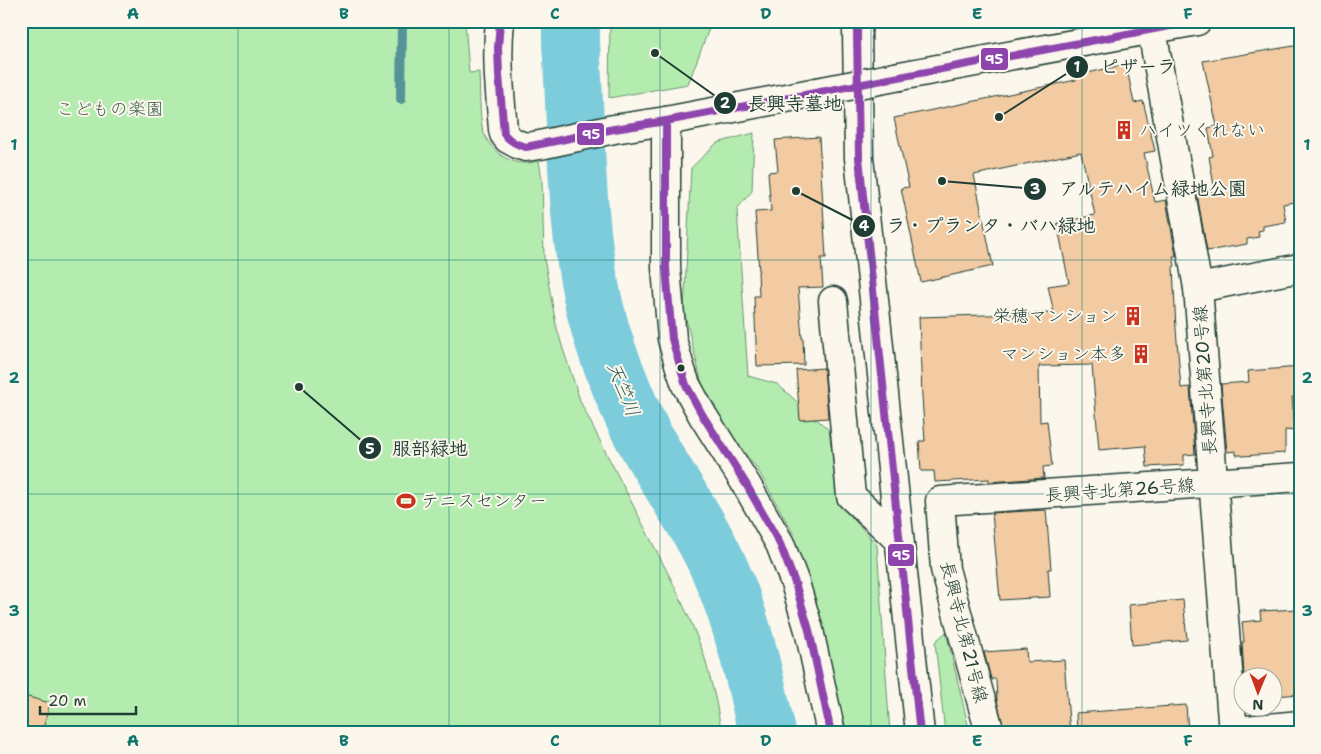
<svg xmlns="http://www.w3.org/2000/svg" width="1321" height="754" font-family="'Shantell Sans','Klee One',sans-serif">
  <style>
    .green { fill: #b4ecb0; stroke: #6a9472 }
    .lines { fill: none; stroke-linecap: round; stroke-linejoin: round }
    .stream { stroke: #579398; stroke-width: 10 }
    .river { stroke: #7dccdb; stroke-width: 58 }
    .building { fill: #f3cba2; stroke: #1f3d34 }
    .minor-casing { stroke: #1f3d34; stroke-width: 31 }
    .tertiary-casing { stroke: #1f3d34; stroke-width: 31 }
    .minor { stroke: #fbf7ec; stroke-width: 28 }
    .tertiary { stroke: #fbf7ec; stroke-width: 28 }
    .tertiary-bridge-casing { stroke: #1f3d34; stroke-width: 31; stroke-linecap: butt }
    .tertiary-bridge { stroke: #fbf7ec; stroke-width: 28 }
    .bus-1-casing { stroke: #fbf7ec; stroke-width: 11 }
    .bus-1 { stroke: #8e44ad; stroke-width: 8 }
    .grid { fill: none; stroke: #0f766e; stroke-width: 1; stroke-opacity: 0.55 }
    .bus-dot { fill: #1f3d34; stroke: #fbf7ec; stroke-width: 2 }
    .labels { text-anchor: middle; stroke-width: 4; stroke-linejoin: round; paint-order: stroke }
    .park-label { font-size: 18px; fill: #3d604d; stroke: #fbf7ec }
    .poi-label { font-size: 18px; fill: #1f3d34; stroke: #fbf7ec; text-anchor: start }
    .street-label { font-size: 18px; fill: #1f3d34; stroke: #fbf7ec }
    .water-label { font-size: 19px; font-style: italic; fill: #325a55; stroke: #fbf7ec }
    .leader { fill: none; stroke: #1f3d34; stroke-width: 2 }
    .callout-dot { fill: #1f3d34; stroke: #fbf7ec; stroke-width: 2 }
    .mark-label { font-size: 15px; text-anchor: middle; font-weight: bold; fill: #fff }
    .callout-label { font-size: 19px; text-anchor: middle; font-weight: bold; fill: #1f3d34; stroke: #fbf7ec; stroke-width: 4; stroke-linejoin: round; paint-order: stroke }
    .line-badge { stroke: #fbf7ec; stroke-width: 2 }
    .badge-label { font-size: 14px; text-anchor: middle; font-weight: bold; fill: #fff }
    .neatline { fill: none; stroke: #0f766e; stroke-width: 2 }
    .grid-label { font-size: 16px; text-anchor: middle; font-weight: bold; fill: #0f766e }
  </style>
  <rect width="100%" height="100%" fill="#fbf7ec"/>
  <filter id="ink" filterUnits="userSpaceOnUse"><feTurbulence type="fractalNoise" baseFrequency=".02" numOctaves="2"/><feDisplacementMap in="SourceGraphic" scale="10" xChannelSelector="R" yChannelSelector="G"/><feConvolveMatrix kernelMatrix="1 2 1 2 8 2 1 2 1" color-interpolation-filters="sRGB"/></filter>
  <g filter="url(#ink)">
    <!-- green -->
    <g class="green">
      <path d="M21 21H465L469 73 479 72C480 90 479 113 483 131 489 149 508 165 528 163 532 163 536 161 539 161L542 179 544 258 556 325 563 349 581 403 597 435 673 583 691 622 704 655 715 697 722 733H21Z"/>
      <polygon points="610,21 712,21 688,84 609,98"/>
      <polygon points="754,133 752,191 737,209 748,376 777,384 829,430 840,504 877,545 890,733 847,733 821,628 794,535 758,470 707,404 684,311 691,168 717,143"/>
      <polygon points="946,632 970,733 945,733 935,642"/>
    </g>
    <g class="lines">
      <!-- stream -->
      <polyline class="stream" points="401,99 402,21"/>
      <!-- river -->
      <path class="river" d="M571 21V43C578 147 573 254 608 353 619 382 630 412 645 439 669 483 700 524 720 570 743 622 755 678 767 733"/>
    </g>
    <!-- building -->
    <g class="building">
      <polygon points="1300,45 1300,201 1283,204 1286,222 1263,226 1263,230 1258,231 1259,237 1247,239 1247,244 1207,251 1197,194 1215,191 1209,157 1213,156 1208,128 1217,126 1203,61"/>
      <polygon points="1126,64 1134,103 1143,101 1155,151 1144,153 1155,202 1166,200 1176,256 1173,256 1175,266 1173,267 1176,329 1181,388 1190,387 1195,454 1184,455 1184,465 1147,467 1145,446 1099,450 1092,365 1039,366 1040,422 1047,421 1052,466 1043,467 1044,478 989,482 989,479 935,482 934,471 921,471 919,441 925,441 922,397 919,317 1054,313 1048,286 1069,283 1057,223 1095,215 1081,152 974,175 993,266 921,282 901,188 909,187 894,118 1076,80 1075,76"/>
      <polygon points="819,137 826,258 821,258 823,287 798,288 802,338 803,338 804,365 757,366 754,296 759,296 758,271 759,271 755,212 771,211 768,172 778,171 775,140"/>
      <polygon points="1300,367 1300,397 1292,397 1295,431 1285,430 1285,453 1242,456 1242,455 1236,455 1236,451 1227,452 1221,384 1249,382 1248,371"/>
      <polygon points="824,368 828,418 800,420 796,370"/>
      <polygon points="1046,510 1051,569 1048,569 1050,597 1000,600 992,513"/>
      <polygon points="1183,600 1187,640 1132,645 1129,605"/>
      <polygon points="1300,609 1300,694 1275,696 1274,676 1244,676 1242,642 1244,642 1242,622 1261,620 1260,611"/>
      <polygon points="1026,649 1027,662 1064,660 1070,733 1005,733 997,701 996,679 991,679 984,652"/>
      <polygon points="21,695 50,703 42,733 21,733"/>
      <polygon points="1186,705 1188,731 1156,733 1077,733 1076,713"/>
    </g>
    <g class="lines">
      <!-- minor casing -->
      <g class="minor-casing">
        <g id="minor">
          <polyline points="1152,30 1198,288 1233,733"/>
          <polyline points="666,121 666,268 672,339 679,364 686,385 703,416 746,484 780,544 795,583 809,630 831,733"/>
          <polyline points="1198,288 1300,268"/>
          <polyline points="833,301 851,496 899,540"/>
          <polyline points="1233,731 1300,725"/>
          <polyline points="990,733 945,569 940,501 1300,477"/>
        </g>
      </g>
      <!-- tertiary casing -->
      <g class="tertiary-casing">
        <g id="tertiary">
          <path d="M500 21C496 57 500 93 503 129L504 134 508 139 519 145 526 147 540 145 614 129 666 121 817 92"/>
          <polyline points="859,21 857,32 859,158 920,733"/>
          <polyline points="900,76 1197,21"/>
        </g>
      </g>
      <!-- minor -->
      <use href="#minor" class="minor"/>
      <!-- tertiary -->
      <use href="#tertiary" class="tertiary"/>
      <!-- tertiary-bridge casing -->
      <g class="tertiary-bridge-casing">
        <polyline id="tertiary-bridge" points="817,92 900,76"/>
      </g>
      <!-- tertiary-bridge -->
      <use href="#tertiary-bridge" class="tertiary-bridge"/>
      <!-- bus-1 casing -->
      <g class="bus-1-casing">
        <g id="bus-1">
          <path d="M500 21 498 48 499 75 504 134C510 141 517 145 526 147L614 129 666 121 1196 21"/>
          <polyline points="859,21 857,32 859,158 920,733"/>
          <polyline points="666,121 666,268 672,339 686,385 703,416 746,484 780,544 795,583 809,630 831,733"/>
        </g>
      </g>
      <!-- bus-1 -->
      <use href="#bus-1" class="bus-1"/>
    </g>
  </g>
  <!-- grid -->
  <path class="grid" d="M238 21V733M449 21V733M660 21V733M871 21V733M1082 21V733M21 260H1300M21 494H1300"/>
  <!-- icons -->
  <defs>
    <g id="building-bare" transform="scale(1.5)"><path d="M-4-6H4V6H1V3H-1V6H-4ZM-2.5-4.3h1.7v1.8h-1.7ZM.8-4.3h1.7v1.8H.8ZM-2.5-1h1.7V.8h-1.7ZM.8-1h1.7V.8H.8Z" fill="#c8321e" stroke="#fbf7ec" stroke-width="2.5" paint-order="stroke"/></g>
    <g id="stadium-bare" transform="scale(1.5)"><path d="M0-5a6.5 5 0 1 0 0 10a6.5 5 0 1 0 0-10ZM-3.5-1.8h7v3.6h-7Z" fill="#c8321e" stroke="#fbf7ec" stroke-width="2.5" paint-order="stroke"/></g>
  </defs>
  <g fill-rule="evenodd">
    <use href="#building-bare" x="1124" y="130"/>
    <use href="#building-bare" x="1133" y="316"/>
    <use href="#building-bare" x="1141" y="354"/>
    <use href="#stadium-bare" x="406" y="501"/>
  </g>
  <!-- markers -->
  <circle class="bus-dot" cx="681" cy="368" r="4.5"/>
  <g class="labels">
    <!-- park labels -->
    <g class="park-label">
      <text x="110" y="115">こどもの楽園</text>
    </g>
    <!-- poi labels -->
    <g class="poi-label">
      <text x="1139" y="136">ハイツくれない</text>
      <text x="1118" y="322" text-anchor="end">栄穂マンション</text>
      <text x="1126" y="360" text-anchor="end">マンション本多</text>
      <text x="421" y="507">テニスセンター</text>
    </g>
    <!-- street labels -->
    <g class="street-label">
      <text transform="translate(1205 380) rotate(-94)" y="6">長興寺北第20号線</text>
      <text transform="translate(1120 490) rotate(-4)" y="6">長興寺北第26号線</text>
      <text transform="translate(964 632) rotate(76)" y="6">長興寺北第21号線</text>
    </g>
    <!-- water labels -->
    <g class="water-label">
      <text transform="translate(624 389) rotate(68)" y="7">天竺川</text>
    </g>
  </g>
  <!-- callouts -->
  <path class="leader" d="M999 117L1077 67M655 53L725 103M942 181L1035 189M796 191L864 226M299 387L370 448"/>
  <g class="callout-dot">
    <circle cx="999" cy="117" r="5"/>
    <circle cx="655" cy="53" r="5"/>
    <circle cx="942" cy="181" r="5"/>
    <circle cx="796" cy="191" r="5"/>
    <circle cx="299" cy="387" r="5"/>
    <circle cx="1077" cy="67" r="12"/>
    <circle cx="725" cy="103" r="12"/>
    <circle cx="1035" cy="189" r="12"/>
    <circle cx="864" cy="226" r="12"/>
    <circle cx="370" cy="448" r="12"/>
  </g>
  <g class="mark-label">
    <text x="1077" y="72">1</text>
    <text x="725" y="108">2</text>
    <text x="1035" y="194">3</text>
    <text x="864" y="231">4</text>
    <text x="370" y="454">5</text>
  </g>
  <g class="callout-label">
    <text x="1138" y="73">ピザーラ</text>
    <text x="795" y="110">長興寺墓地</text>
    <text x="1153" y="195">アルテハイム緑地公園</text>
    <text x="991" y="232">ラ・プランタ・バハ緑地</text>
    <text x="430" y="455">服部緑地</text>
  </g>
  <g class="line-badge">
    <rect x="980" y="47" width="29" height="24" rx="5" fill="#8e44ad"/>
    <rect x="576" y="122" width="29" height="24" rx="5" fill="#8e44ad"/>
    <rect x="887" y="543" width="28" height="24" rx="5" fill="#8e44ad"/>
  </g>
  <g class="badge-label">
    <text x="994" y="64">95</text>
    <text x="591" y="139">95</text>
    <text x="901" y="560">95</text>
  </g>
  <!-- margin -->
  <rect width="1321" height="754" fill="none" stroke="#fbf7ec" stroke-width="55"/>
  <!-- north arrow -->
  <g transform="translate(1258 692) rotate(181)"><circle r="24" fill="#fbf7ec" stroke="#a3ada2"/>
  <path d="M0-4L9 19L0 12L-9 19Z" fill="#c8321e"/>
  <text y="-8" font-size="14" font-weight="bold" text-anchor="middle" fill="#1f3d34">N</text>
  </g>
  <!-- scale -->
  <path d="M40 706v8h96v-8" fill="none" stroke="#1f3d34" stroke-width="2.5"/>
  <text x="48" y="706" font-size="15" fill="#1f3d34" stroke="#fbf7ec" stroke-width="4" paint-order="stroke">20 m</text>
  <rect x="28" y="28" width="1266" height="698" class="neatline"/>
  <g class="grid-label">
    <text x="133" y="19">A</text>
    <text x="344" y="19">B</text>
    <text x="555" y="19">C</text>
    <text x="766" y="19">D</text>
    <text x="977" y="19">E</text>
    <text x="1188" y="19">F</text>
    <text x="14" y="150">1</text>
    <text x="1307" y="150">1</text>
    <text x="14" y="383">2</text>
    <text x="1307" y="383">2</text>
    <text x="14" y="616">3</text>
    <text x="1307" y="616">3</text>
    <text x="133" y="746">A</text>
    <text x="344" y="746">B</text>
    <text x="555" y="746">C</text>
    <text x="766" y="746">D</text>
    <text x="977" y="746">E</text>
    <text x="1188" y="746">F</text>
  </g>
</svg>
